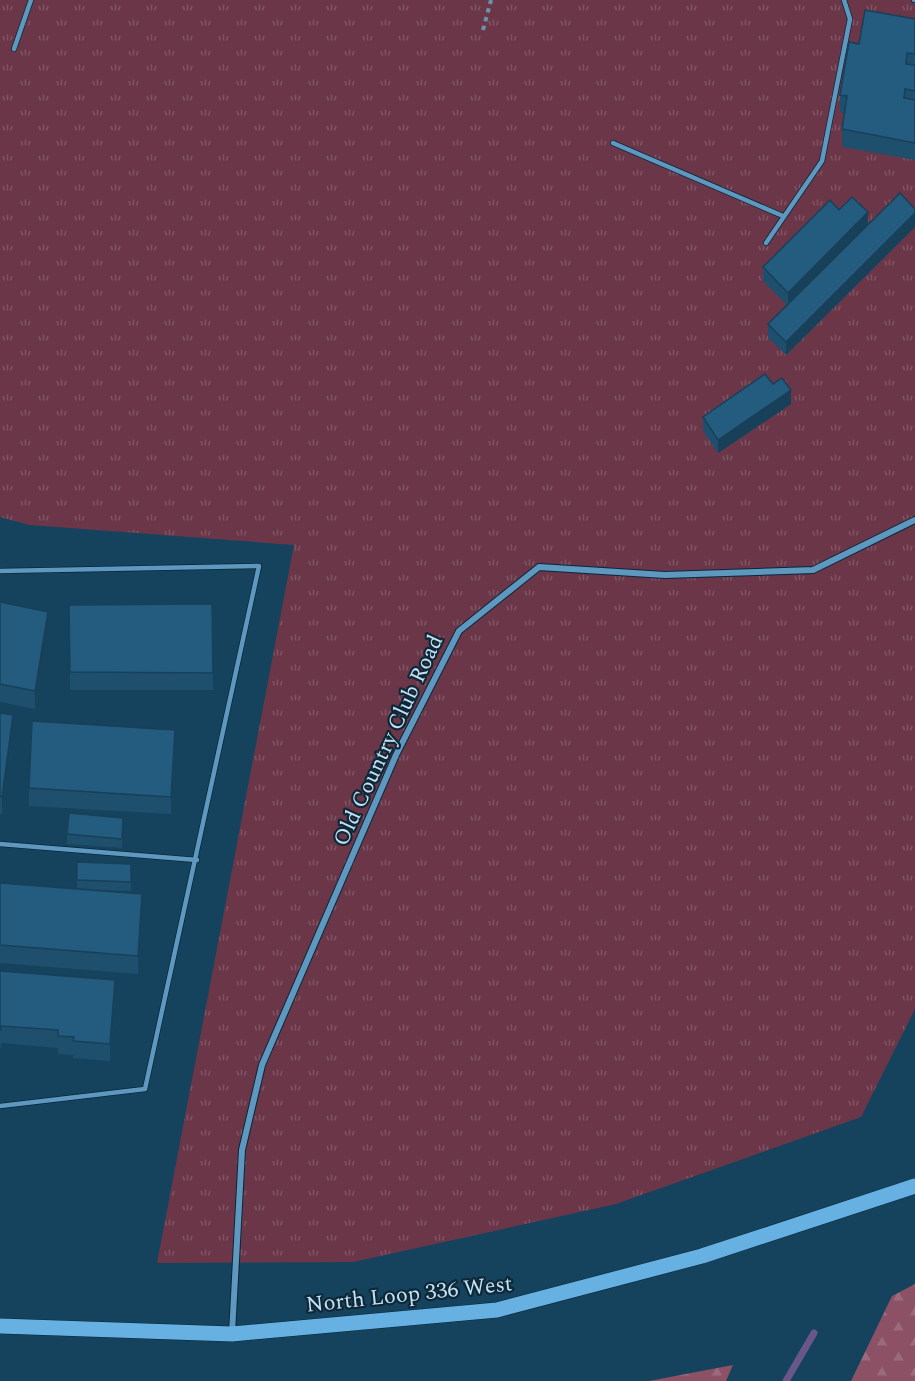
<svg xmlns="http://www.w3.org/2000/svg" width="915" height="1381" font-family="Spectral,serif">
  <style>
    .grass { fill: url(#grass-tufts) }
    .forest { fill: url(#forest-firs) }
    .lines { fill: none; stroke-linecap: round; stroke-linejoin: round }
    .stream { stroke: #69578a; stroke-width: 7 }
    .service-casing { stroke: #08283b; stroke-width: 6 }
    .minor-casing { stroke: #08283b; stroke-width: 8 }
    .primary-casing { stroke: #08283b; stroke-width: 16 }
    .path { stroke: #6d93aa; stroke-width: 4; stroke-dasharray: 4.5 4.5; stroke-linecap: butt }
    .service { stroke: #5e98bf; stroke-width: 4.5 }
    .minor { stroke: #5e98bf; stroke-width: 6 }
    .primary { stroke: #67b1e2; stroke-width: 15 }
    .wall { fill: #1e4f6d }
    .shaded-wall { fill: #184059 }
    .building { fill: #235c7f; stroke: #184059; stroke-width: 1.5 }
    .labels { text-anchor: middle; stroke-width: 4.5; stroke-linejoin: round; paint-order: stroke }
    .street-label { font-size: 22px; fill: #c3e1f5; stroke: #0f2837 }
  </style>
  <defs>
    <pattern id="grass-tufts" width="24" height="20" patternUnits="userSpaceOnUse" patternTransform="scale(1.5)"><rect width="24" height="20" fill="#6b3648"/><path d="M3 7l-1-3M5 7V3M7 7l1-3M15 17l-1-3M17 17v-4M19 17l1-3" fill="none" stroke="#7e5363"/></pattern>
    <pattern id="forest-firs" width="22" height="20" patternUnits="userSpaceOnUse" patternTransform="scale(1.5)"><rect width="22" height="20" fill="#8c5165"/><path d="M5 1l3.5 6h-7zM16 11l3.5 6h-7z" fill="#9b6a7c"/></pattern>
  </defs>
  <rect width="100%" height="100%" fill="#15435e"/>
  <!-- grass -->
  <polygon class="grass" points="0,0 915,0 915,1009 861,1117 616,1204 353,1262 157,1263 294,545 30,525 0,517"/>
  <!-- forest -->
  <g class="forest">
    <polygon points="915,1284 915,1381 851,1381 892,1296"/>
    <polygon points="733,1365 726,1381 649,1381"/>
  </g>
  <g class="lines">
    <!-- stream -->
    <polyline class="stream" points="786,1381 814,1333"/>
    <!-- service casing -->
    <g class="service-casing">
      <g id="service">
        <polyline points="914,0 915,0"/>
        <polyline points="14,49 31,0"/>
        <polyline points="613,143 783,216"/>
        <polyline points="766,243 822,161 850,19 844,0"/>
        <polyline points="0,571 259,566 145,1089 0,1106"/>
        <polyline points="0,844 197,860"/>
      </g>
    </g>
    <!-- minor casing -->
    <g class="minor-casing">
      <polyline id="minor" points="232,1333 242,1150 262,1065 396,755 459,631 539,567 665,575 813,570 915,520"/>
    </g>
    <!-- primary casing -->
    <g class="primary-casing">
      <polyline id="primary" points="0,1326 232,1334 497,1310 702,1256 915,1186"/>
    </g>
    <!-- path -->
    <polyline class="path" points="483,30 491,0"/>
    <!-- service -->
    <use href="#service" class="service"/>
    <!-- minor -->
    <use href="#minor" class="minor"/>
    <!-- primary -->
    <use href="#primary" class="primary"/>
  </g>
  <!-- wall -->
  <g class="wall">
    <polygon points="915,19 915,160 842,147 842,129 844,113 840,112 840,95 859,44"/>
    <polygon points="915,209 915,227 786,355 768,338 768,324 787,305 763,281 763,267 839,210 868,224"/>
    <polygon points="773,384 791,404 718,453 703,431 703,417"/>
    <polygon points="0,602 48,629 35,709 0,702"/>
    <polygon points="212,604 213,690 70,690 69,605"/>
    <polygon points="0,713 13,733 2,814 0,814"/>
    <polygon points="175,747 171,814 29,806 29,788"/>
    <polygon points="123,827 122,848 67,844 67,834"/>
    <polygon points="131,864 131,891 89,890 142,911 138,974 0,963 0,883 77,889 77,880"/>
    <polygon points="0,971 115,998 110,1061 73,1058 73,1055 58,1054 58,1048 1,1043 1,1048 0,1047"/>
  </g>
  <!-- shaded-wall -->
  <g class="shaded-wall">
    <polygon points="868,212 868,226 788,306 788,293"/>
    <polygon points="915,213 915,227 786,355 786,342"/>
    <polygon points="791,390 791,404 718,453 718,440"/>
    <polygon points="48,612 48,629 35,709 35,691"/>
    <polygon points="13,715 13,733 2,814 2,797"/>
    <polygon points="175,730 175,747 171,814 171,797"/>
    <polygon points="142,894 142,911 138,974 138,956"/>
    <polygon points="115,980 115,998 110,1061 110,1044"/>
  </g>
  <!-- building -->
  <g class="building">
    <polygon points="865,10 915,19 915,54 907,53 906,64 915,65 915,91 905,89 904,98 915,100 915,143 842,129 847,96 840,95 849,42 859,44"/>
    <polygon points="900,193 915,209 915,213 786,342 768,324"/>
    <polygon points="852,197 868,212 788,293 763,267 830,200 839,210"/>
    <polygon points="765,374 773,384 782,378 791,390 718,440 703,417"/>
    <polygon points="0,602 48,612 35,691 0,684"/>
    <polygon points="212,604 213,673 70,672 69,605"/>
    <polygon points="0,713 13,715 2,797 0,796"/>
    <polygon points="32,721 175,730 171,797 29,788"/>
    <polygon points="69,813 123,818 122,839 67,834"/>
    <polygon points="77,862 131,864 131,882 77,880"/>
    <polygon points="0,883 142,894 138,956 0,945"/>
    <polygon points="0,971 115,980 110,1044 73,1041 74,1037 58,1036 58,1030 1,1026 1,1030 0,1030"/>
  </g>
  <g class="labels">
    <!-- street labels -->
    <g class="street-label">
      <text transform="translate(387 740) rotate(-65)" y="8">Old Country Club Road</text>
      <text transform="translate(409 1293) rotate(-6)" y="8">North Loop 336 West</text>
    </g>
  </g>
</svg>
